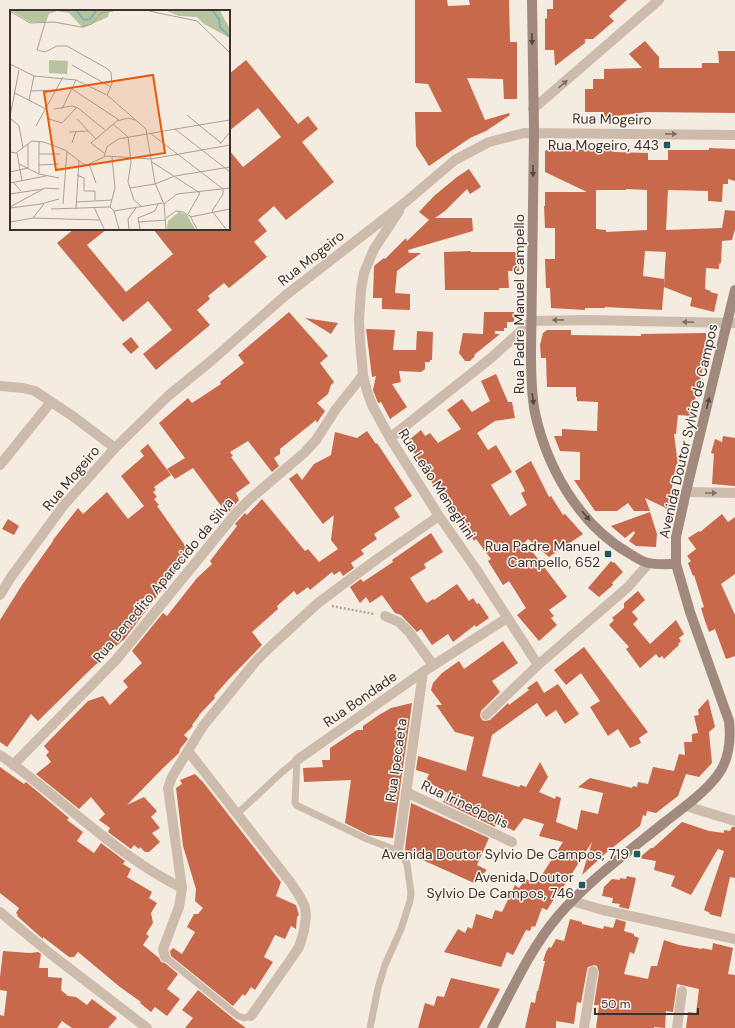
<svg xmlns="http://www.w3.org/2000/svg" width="735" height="1028" font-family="'DM Sans',sans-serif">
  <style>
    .building { fill: #c8694b; fill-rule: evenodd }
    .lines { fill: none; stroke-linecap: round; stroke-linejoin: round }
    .path { stroke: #b9a596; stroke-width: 2.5; stroke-dasharray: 2 2; stroke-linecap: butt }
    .service { stroke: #cdbbac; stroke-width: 7 }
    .minor { stroke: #cdbbac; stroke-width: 10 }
    .secondary { stroke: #a18a7d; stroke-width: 10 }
    .oneway { fill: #544640 }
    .oneway2 { fill: #7d6f65 }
    .poi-dot { fill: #1f5a5e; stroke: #fbf5ee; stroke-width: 1.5 }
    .labels { text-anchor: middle; stroke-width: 3; stroke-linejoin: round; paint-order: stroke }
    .street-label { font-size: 14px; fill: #3b302b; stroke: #fbf5ee }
    .poi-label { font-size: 14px; fill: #3b302b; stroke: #fbf5ee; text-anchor: end }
    .inset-river { fill: none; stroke: #7fb0b2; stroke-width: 2 }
    .inset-road { fill: none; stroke: #aaa098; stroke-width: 1 }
    .view { fill: #e8590c; fill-opacity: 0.15; stroke: #e8590c; stroke-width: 2 }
    .inset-edge { fill: none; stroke: #3b302b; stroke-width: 2 }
  </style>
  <rect width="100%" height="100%" fill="#f4ebe1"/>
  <!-- building -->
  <g class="building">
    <polygon points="415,0 447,0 448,6 470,5 469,0 509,0 510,42 517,42 517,99 504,99 503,79 467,78 485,120 509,113 510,115 486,131 470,138 429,166 416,146 415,112 442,112 428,84 415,83"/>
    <polygon points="553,0 627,0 609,16 614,21 593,39 585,39 585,43 555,66 554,50 545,50 545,18 547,19 547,9 553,9"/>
    <polygon points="645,41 659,57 659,68 702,68 702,63 719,63 718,51 735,51 735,113 647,112 616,116 615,119 604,119 604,112 585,112 585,89 593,89 593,79 604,79 604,69 642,68 629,54"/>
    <polygon points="246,60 298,124 308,116 318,129 302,142 334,182 286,220 274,206 258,220 267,231 254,242 267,257 229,288 224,283 208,296 210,299 197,310 210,325 156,370 143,354 172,330 148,301 123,322 57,243 74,229 107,229 87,245 126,292 173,254 153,229 229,229 229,150 243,167 281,137 258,108 229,131 229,74"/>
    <path d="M709 148 735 149V181L728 179V184H723L722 202 708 201V191L668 190 666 230 722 228 725 210 735 211V229L732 240 722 241 721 263 719 264V269L706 268 705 289 711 291 710 292 718 294 714 312 690 306 692 298 664 287 662 310 605 307V308H585V310L551 308 550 288H546L545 259H555V228H545L544 206H545V192H587L545 172V151L549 149H614V152L648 153V160H668V150H709ZM626 189 647 190V230L606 232V230L596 229V190H626ZM645 251 666 252 665 265 664 287V279L643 276Z"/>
    <polygon points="469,169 481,187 470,194 467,189 445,211 435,218 472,218 473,231 408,250 409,253 421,253 397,271 395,293 410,294 410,310 382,309 382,298 373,298 374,266 384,258 385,259 406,238 407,241 429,220 419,212 434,196 457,177"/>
    <polygon points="471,251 471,252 519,252 519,271 508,271 509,288 499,288 499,290 445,290 444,252"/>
    <polygon points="289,312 328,356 320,363 334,382 331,385 328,394 317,403 325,411 317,423 316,420 280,449 280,454 274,458 279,466 272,472 248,441 230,452 233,456 231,457 250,483 236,493 239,500 227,514 193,468 175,479 167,469 185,458 159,423 188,398 192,403 221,384 220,382 244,363 238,355"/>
    <polygon points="484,312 514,312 514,322 507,322 507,328 504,328 504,331 495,331 495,334 500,334 474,355 475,356 470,361 465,361 459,353 463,333 483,334"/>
    <polygon points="305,318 338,323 331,334"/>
    <polygon points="366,329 395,330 393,350 416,350 417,331 433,332 432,360 430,360 430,362 425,362 425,369 421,372 399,371 401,382 392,384 407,407 390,419 381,402 378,403 373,390 376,376 372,377"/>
    <polygon points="547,330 571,330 571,335 641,336 641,334 706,333 706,355 691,416 678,415 676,434 674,434 678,465 676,465 668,509 645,498 650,511 634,511 628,503 617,511 595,511 574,480 580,480 580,452 560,451 554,436 562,436 562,429 597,431 598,402 577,401 577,397 576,397 576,387 547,387 546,358 541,358 540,345 543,333"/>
    <polygon points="131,337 139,347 131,354 122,344"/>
    <polygon points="496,374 508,402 512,402 515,418 495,421 477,433 488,450 496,445 512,472 491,485 510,516 527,505 521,493 525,491 515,471 531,461 549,497 551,496 563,515 565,514 583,534 549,557 528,539 525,542 567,597 549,610 554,616 551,618 557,625 539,641 517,615 526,608 509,581 503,585 488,561 491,559 476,539 474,541 448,501 444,503 412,449 414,447 409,440 421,430 425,436 430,433 438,443 461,429 447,410 462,399 472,412 490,401 481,381"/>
    <polygon points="367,431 376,444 377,443 412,496 394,508 400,517 374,534 377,539 361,550 364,554 351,563 354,568 343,576 340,571 334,575 332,572 310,590 308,587 297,595 294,591 277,606 278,609 252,632 262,645 229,679 214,696 215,698 199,715 199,716 192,725 193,726 184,735 188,739 180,749 179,753 163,768 127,805 144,797 157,811 151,817 160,828 152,833 160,842 149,852 145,852 140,847 139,849 134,845 131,849 108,832 110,828 99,820 105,814 91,797 79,809 36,774 51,762 46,755 49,752 44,746 88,701 103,696 110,705 128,687 123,681 142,663 132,651 163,613 167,616 197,578 212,564 210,561 237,526 235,524 245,513 247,515 262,499 305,551 308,549 319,562 338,549 331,540 334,515 323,524 289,479 297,473 302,480 314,464 331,455 335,432 357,438"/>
    <polygon points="723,436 735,438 735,486 712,484 714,454 711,453 715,439 722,442"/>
    <polygon points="148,444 171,475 154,487 156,490 153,492 157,497 154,499 159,505 157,506 189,551 189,554 123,641 123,640 92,668 38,721 31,714 7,747 0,742 0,620 22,585 53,541 53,540 78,508 83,514 107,492 128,519 144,506 121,476 144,456 140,451"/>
    <polygon points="650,512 657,534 656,547 636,546 629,541 635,533 634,531 625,538 611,526"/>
    <polygon points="722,514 728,522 735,517 735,574 721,584 735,615 735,656 726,659 715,629 709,632 704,618 701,608 704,607 694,575 693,576 688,563 691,561 687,556 696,549 688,538 699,531 700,532"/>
    <polygon points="8,519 19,526 14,535 2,529"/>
    <polygon points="431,533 443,552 424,564 426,568 410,578 424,600 427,603 433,599 434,600 457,584 469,601 473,598 477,604 479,603 489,618 476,627 475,625 453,642 448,634 432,645 421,629 417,632 401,615 395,613 382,595 370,603 366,597 360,603 350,587 361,579 363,582 393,562 392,560"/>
    <polygon points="611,561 613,563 614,562 623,572 612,583 613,585 599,597 588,588"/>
    <polygon points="638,591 645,600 632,612 638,619 633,624 650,644 676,620 684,634 679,638 681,641 678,644 679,645 664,659 662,656 659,658 656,654 640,668 626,649 629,647 609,625 614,620 612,618 624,608 624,603"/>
    <polygon points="503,641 518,663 492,681 500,692 481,711 480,716 482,720 485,721 490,720 508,703 509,705 529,690 527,688 537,681 544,693 558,684 579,714 565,724 556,710 546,717 537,703 492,735 482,776 519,787 521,785 526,787 540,762 548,777 539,792 555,799 556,796 561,798 556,822 577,830 581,810 598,814 603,793 578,787 590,778 632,788 633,786 637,787 638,782 648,784 653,767 674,771 679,754 685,755 684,742 692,742 692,734 698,733 694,716 699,715 698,710 708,699 715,727 709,732 712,763 699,777 686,774 678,796 656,813 647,811 646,816 643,815 640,826 607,852 582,875 592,842 557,897 556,896 547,910 542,908 535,927 532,926 530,931 526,930 513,955 507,952 501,967 444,952 458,929 465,933 468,927 472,929 476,914 492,919 495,910 502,912 515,885 519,888 526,879 536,884 563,842 539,836 544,824 524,818 514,831 497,822 495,827 443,802 448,793 426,781 429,774 416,770 418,756 466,771 474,737 455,732 436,705 442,705 431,690 433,683 442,673 459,661 464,669"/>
    <polygon points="584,647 648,732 639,738 641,743 630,748 618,729 608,736 590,707 600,701 581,673 566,685 554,670"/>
    <polygon points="412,703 393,838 369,835 345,823 351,780 304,782 303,768 323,767 322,760 330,760 330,748 357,730 363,730 363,726 379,715 391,708"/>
    <polygon points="0,767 24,784 26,782 69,818 67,820 83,832 77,841 94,853 101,843 125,861 123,864 131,869 127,877 152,892 149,898 157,903 151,913 153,923 146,934 149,936 143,945 159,958 161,962 165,963 178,974 167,989 180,999 167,1016 155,1007 151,1012 140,1003 141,1002 120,987 78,952 74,957 69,957 43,937 43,939 17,916 18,915 16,913 19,908 0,893"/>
    <polygon points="195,774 203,782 281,882 276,896 296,905 299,915 297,917 296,929 291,926 285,939 275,935 264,957 273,962 255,990 251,987 245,996 243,994 233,1006 171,956 170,951 173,948 182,954 195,932 187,927 194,914 198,914 203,908 195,901 196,889 183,846 176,788 182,784 180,780"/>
    <polygon points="411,803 489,838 477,865 487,870 474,883 407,853 405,851 406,840"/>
    <polygon points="682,822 709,831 724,833 724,830 730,831 732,827 735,827 735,878 730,877 721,917 709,914 710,913 704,910 724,851 718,849 691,895 671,886 675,876 654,870 656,861 639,858 651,848 653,848"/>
    <polygon points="627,876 636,878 629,909 619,907 620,904 612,903 613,898 602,896 604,887 612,879 620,880 620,878 626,879"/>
    <polygon points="570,919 582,922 582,924 603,929 604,926 613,928 616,919 626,922 624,931 634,934 634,936 639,938 634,954 630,952 624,974 648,979 651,966 657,966 664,940 679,945 702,949 702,948 712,950 713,943 733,948 728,974 735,975 735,1028 686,1028 688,1012 696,1013 699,989 677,984 673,1012 666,1011 665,1028 654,1027 654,1028 596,1028 599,1005 594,1005 599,972 597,966 594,965 588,967 587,970 581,1003 577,1002 574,1024 556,1021 556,1028 525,1028 531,1002 535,1003 537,991 538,991 545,961 543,961 546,952 549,947 551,948 556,939 564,941"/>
    <polygon points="3,951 30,953 38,952 41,954 39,968 48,968 48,977 62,978 61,990 68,996 76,997 87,1005 92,999 117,1018 108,1028 72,1028 62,1021 57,1028 0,1028 0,1015 4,1016 7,991 0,990 0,977"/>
    <polygon points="451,978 500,989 479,1028 418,1028 425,1003 434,1006 437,996 444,997"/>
    <polygon points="198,990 235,1020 246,1028 185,1028 193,1018 182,1010"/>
  </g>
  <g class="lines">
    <!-- path -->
    <polyline class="path" points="332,606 374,614"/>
    <!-- service -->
    <g class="service">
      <polyline points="297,760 295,802 296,805 367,839 398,851 402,855 407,864 411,893 410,901 401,929 385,965 378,988 370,1028"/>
      <polyline points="237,814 281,773 297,760"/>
      <polyline points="165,957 238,1016 244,1018 251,1016"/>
    </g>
    <!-- minor -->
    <g class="minor">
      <polyline points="533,109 659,0"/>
      <polyline points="399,211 374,249 364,273 361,290 359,320 360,341 363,375 367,391 372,405 390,438 439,516 476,569 538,665 628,587 649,563"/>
      <polyline points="0,386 23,388 35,391 74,417 115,448"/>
      <polyline points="390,438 491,358 532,321 587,320 735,323"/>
      <polyline points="0,465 51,402"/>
      <polyline points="686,492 735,493"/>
      <polyline points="0,595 11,577 64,505 115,448 168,396 211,361 286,295 402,205 455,160 489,142 524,133 735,135"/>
      <polyline points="385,616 399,622 409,632 433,665"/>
      <polyline points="486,715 538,665"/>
      <polyline points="188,751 291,883 300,897 305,907 306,916 304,931 299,947 291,959 251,1016"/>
      <path d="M0 755C62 798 115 855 182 888"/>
      <polyline points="297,760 423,672 507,618"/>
      <polyline points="13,765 116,660 236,513 250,499 304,453 316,440 336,409 363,375"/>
      <polyline points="406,792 512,842"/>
      <polyline points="686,806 735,821"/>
      <polyline points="398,851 423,672"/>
      <polyline points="572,901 603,910 735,939"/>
      <polyline points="0,912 52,955 147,1028"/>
      <polyline points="165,957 163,949 179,907 182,888 168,788 172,777 203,726 256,661 269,648 318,603 377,559 439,516"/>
      <polyline points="584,1028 593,971"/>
      <polyline points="677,1028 682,991"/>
    </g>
    <!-- secondary -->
    <g class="secondary">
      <path d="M532 0 534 132 531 352C531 372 531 393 535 413 547 467 578 523 627 552 634 556 641 562 649 563 657 565 668 564 676 564"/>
      <path d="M492 1028C512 990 530 949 558 916 589 880 628 852 665 822 683 808 703 794 717 776 729 761 731 739 729 721L690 612 676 564V537L686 492 735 290"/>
    </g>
  </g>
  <!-- one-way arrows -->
  <defs><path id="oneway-solid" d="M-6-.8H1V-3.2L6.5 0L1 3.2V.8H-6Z"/></defs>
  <g class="oneway">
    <use href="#oneway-solid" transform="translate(532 39) rotate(89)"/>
    <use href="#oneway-solid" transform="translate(533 171) rotate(90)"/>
    <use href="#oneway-solid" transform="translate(533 399) rotate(82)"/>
    <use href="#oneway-solid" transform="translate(708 403) rotate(-76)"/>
    <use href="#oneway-solid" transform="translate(586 516) rotate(51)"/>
  </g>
  <g class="oneway2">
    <use href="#oneway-solid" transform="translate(563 84) rotate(-41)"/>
    <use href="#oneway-solid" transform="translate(671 134) rotate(1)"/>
    <use href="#oneway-solid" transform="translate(558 320) rotate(179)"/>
    <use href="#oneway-solid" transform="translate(688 322) rotate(-179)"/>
    <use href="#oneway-solid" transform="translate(711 493)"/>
  </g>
  <!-- markers -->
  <g class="poi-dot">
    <rect x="663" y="141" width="8" height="8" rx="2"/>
    <rect x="604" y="550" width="8" height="8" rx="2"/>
    <rect x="633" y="850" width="8" height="8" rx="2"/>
    <rect x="578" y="881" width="8" height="8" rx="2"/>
  </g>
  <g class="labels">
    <!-- street labels -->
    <g class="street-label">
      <text transform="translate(612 119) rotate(1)" y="5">Rua Mogeiro</text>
      <text transform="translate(311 258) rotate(-38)" y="5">Rua Mogeiro</text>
      <text transform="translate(519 304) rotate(-90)" y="5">Rua Padre Manuel Campello</text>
      <text transform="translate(688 431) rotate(-77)" y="5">Avenida Doutor Sylvio de Campos</text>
      <text transform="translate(71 478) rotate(-50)" y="5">Rua Mogeiro</text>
      <text transform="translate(437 484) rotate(57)" y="5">Rua Leão Meneghini</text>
      <text transform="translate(163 580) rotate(-50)" y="5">Rua Benedito Aparecido da Silva</text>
      <text transform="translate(360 699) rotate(-35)" y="5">Rua Bondade</text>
      <text transform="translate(396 760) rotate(-82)" y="5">Rua Ipecaeta</text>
      <text transform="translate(465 804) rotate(25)" y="5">Rua Irineópolis</text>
    </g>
    <!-- poi labels -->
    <g class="poi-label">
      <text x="659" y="150">Rua Mogeiro, 443</text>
      <text x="600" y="551">Rua Padre Manuel<tspan x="600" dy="16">Campello, 652</tspan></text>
      <text x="629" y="859">Avenida Doutor Sylvio De Campos, 719</text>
      <text x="574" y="882">Avenida Doutor<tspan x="574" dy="16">Sylvio De Campos, 746</tspan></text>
    </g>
  </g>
  <!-- overview -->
  <g transform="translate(10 10)">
    <rect width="220" height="220" fill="#f4ebe1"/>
    <path d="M2 1H99L98 7 73 18 59 3 47 1 39 4 36 12H20ZM157 1H210L220 19V28L194 14 187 7 169 6ZM39 50 58 51 57 64 39 63ZM169 202 177 205 185 219H157L158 211Z" fill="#b8c4a0"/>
    <path class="inset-river" d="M67 1 74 10 80 9 86 1M203 1 209 9 210 17 220 27"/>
    <path class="inset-road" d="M0 1 20 13 44 12 71 17 82 14 91 3 103 1M139 1 187 11 220 43M35 13 27 40 35 42 47 36H57L96 58 101 62 102 74 97 85M0 54 24 66 66 70 97 85 136 119 141 149M62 55 101 77M62 79 109 110M21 81 46 80M5 83 36 99M19 90 24 66M44 99 62 96 68 98 95 120M52 99 66 70M177 105 189 115 220 110M0 107 9 60M0 108 9 116 13 138M39 109 52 113 66 98M67 109 86 129M103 114 118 127 121 152 118 172 124 190 131 196M26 116 53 67M165 119 220 162M59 122 78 121M140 123 213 179V184L202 201 216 219M29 132V164M62 133 66 121M210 134 220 122M0 142 6 143 22 131 34 132 55 140 73 154 77 155 96 146 141 149 220 135M7 143 9 154 29 164 49 168M94 143 81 133 107 111 118 108 125 110M29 144H50M94 146 97 137 108 129 189 115 211 133M141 149 145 173 154 194 156 219M142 152 190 183 178 204M9 154 12 171M79 154 86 173M29 155 49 154M0 162 18 158V134M67 165 74 168V181H85V190M3 172 11 181M0 173 36 166M120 178 145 174 165 166 220 157M0 184 33 179M66 192 102 190M53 194 57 141M154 194 167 184 220 178M0 197 35 178 49 179M84 197 94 219M100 197 105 178 102 147M100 197 104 201 109 219M0 198 31 194 49 189M41 199 100 197M66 199 69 151M104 201 153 193M180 207 220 199M23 208 34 194M156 208 166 201 173 202 180 206 187 219M0 212 23 208 89 210M128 212 156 210M119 219 118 209 126 198M130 219 128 208 145 201 148 194"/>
    <path class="view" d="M143 65 155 143 46 160 34 82Z"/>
    <rect width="220" height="220" class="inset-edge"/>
  </g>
  <!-- scale -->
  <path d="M595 1008v6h103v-6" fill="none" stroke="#3b302b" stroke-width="2"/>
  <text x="601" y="1008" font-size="12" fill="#3b302b" stroke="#fbf5ee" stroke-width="3" paint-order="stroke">50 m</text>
</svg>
